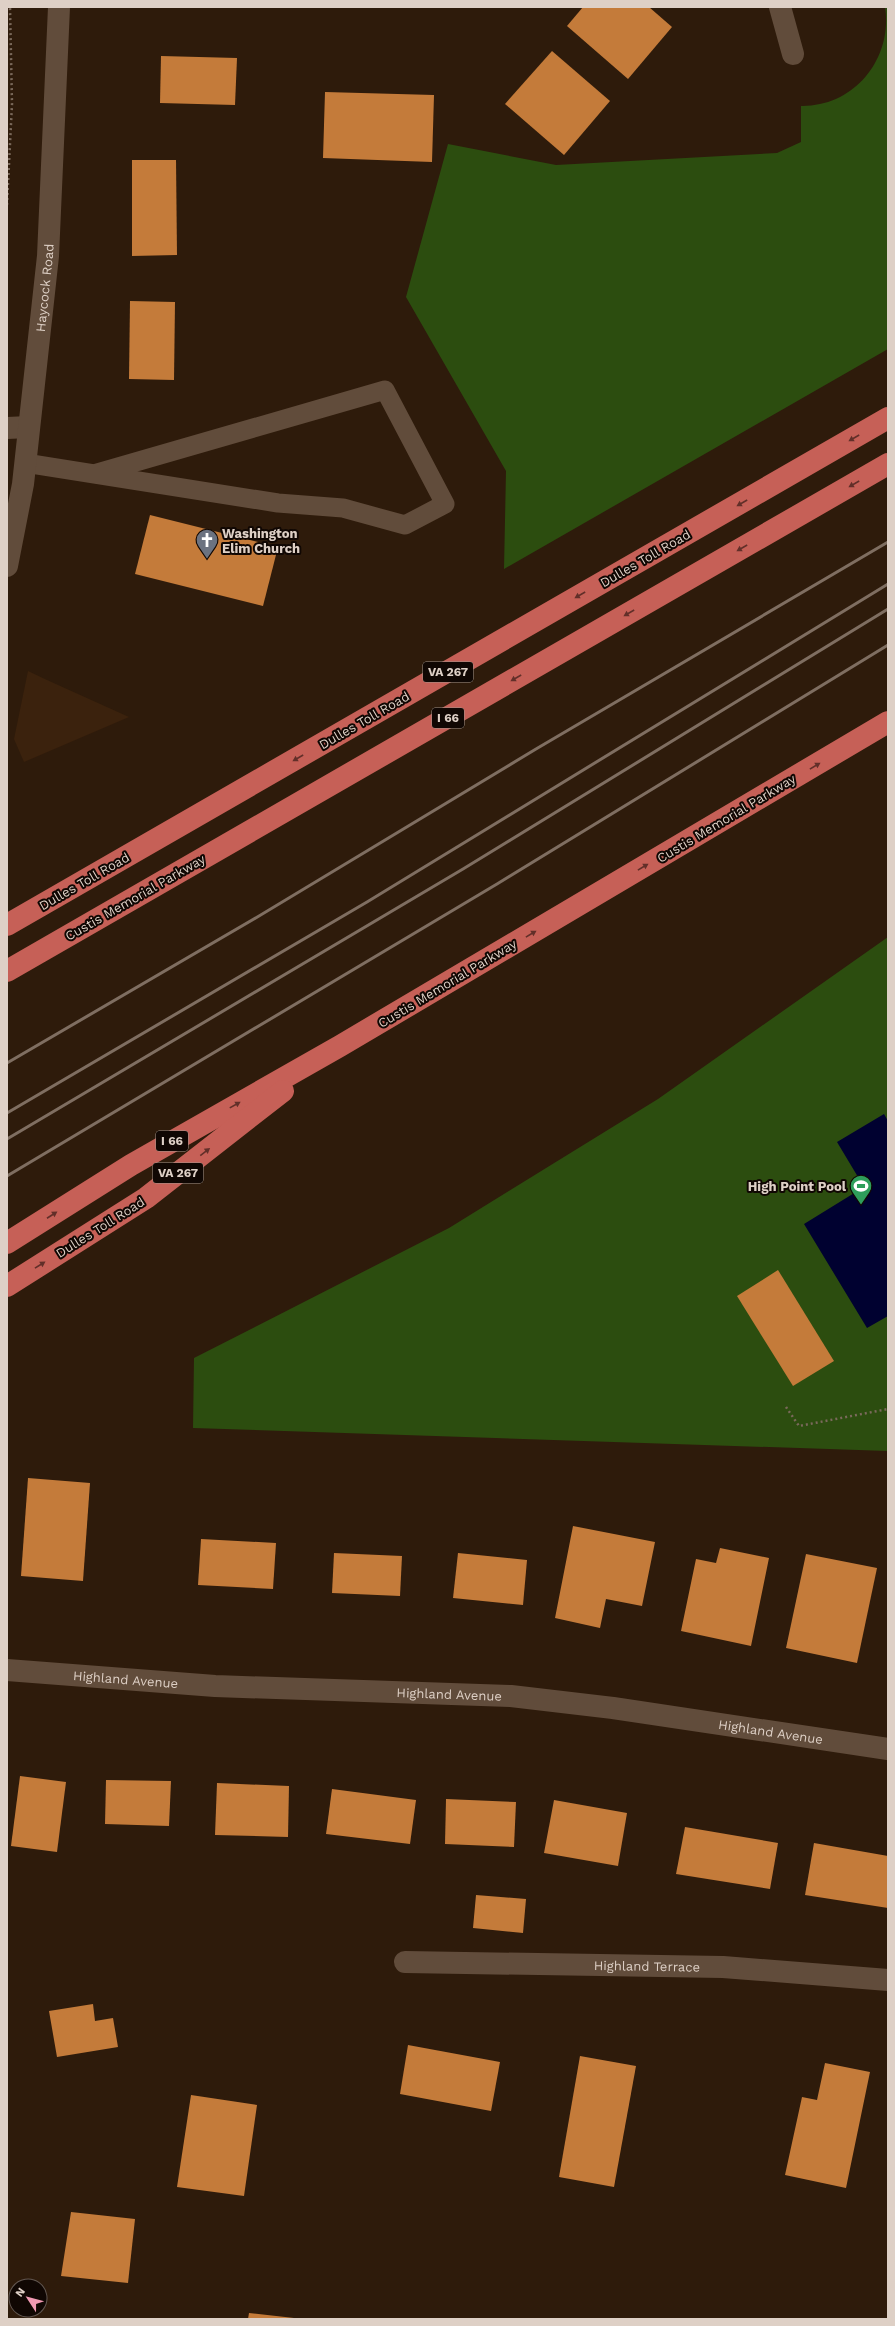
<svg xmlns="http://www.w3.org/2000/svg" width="895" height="2326" font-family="'Work Sans',sans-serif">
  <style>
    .built { fill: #3b220d }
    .forest { fill: #2c4d0f }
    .water { fill: #000130 }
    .building { fill: #c47b3a }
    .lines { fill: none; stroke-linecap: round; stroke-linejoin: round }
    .path { stroke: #7a695b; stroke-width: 2.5; stroke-dasharray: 2 3; stroke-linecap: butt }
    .lane { stroke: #614c3b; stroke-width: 19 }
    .street { stroke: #614c3b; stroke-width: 22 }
    .secondary { stroke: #614c3b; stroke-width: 22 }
    .highway { stroke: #c66057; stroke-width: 22 }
    .rail { stroke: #7f6e61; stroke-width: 3 }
    .oneway { fill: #622f29 }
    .labels { text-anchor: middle; stroke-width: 4; stroke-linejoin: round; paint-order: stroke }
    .shield { fill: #100703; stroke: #a0948c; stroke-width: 1 }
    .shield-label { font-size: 12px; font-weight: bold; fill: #ded0c6 }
    .street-label { font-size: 13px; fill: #ded0c6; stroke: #100703 }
    .poi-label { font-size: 13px; font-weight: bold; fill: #ded0c6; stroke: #100703; text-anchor: start }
  </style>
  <rect width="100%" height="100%" fill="#2e1b0b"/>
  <!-- built -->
  <polygon class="built" points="28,671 47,680 129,717 24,762 14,739"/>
  <!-- forest -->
  <g class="forest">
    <path d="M885 7H888V349L504 569 506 471 406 297 448 144 556 165 777 153 801 142V106C855 107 893 58 885 7Z"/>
    <polygon points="888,937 888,1451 193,1428 194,1358 449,1228 658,1099"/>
  </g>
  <!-- water -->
  <polygon class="water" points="884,1114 888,1121 888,1316 867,1328 804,1224 864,1187 837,1142"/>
  <!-- building -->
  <g class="building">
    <polygon points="583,7 649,7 672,27 628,79 567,26"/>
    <polygon points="552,51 610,101 564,155 505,104"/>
    <polygon points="161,56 237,58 235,105 160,103"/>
    <polygon points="325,92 434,95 432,162 323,158"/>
    <polygon points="132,160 176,160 177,255 132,256"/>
    <polygon points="130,301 175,302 174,380 129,379"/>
    <polygon points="150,515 278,547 263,606 135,574"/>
    <polygon points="778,1270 834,1361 793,1386 737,1296"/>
    <polygon points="28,1478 90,1483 83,1581 21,1576"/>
    <polygon points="573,1526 655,1542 642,1606 606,1599 600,1628 555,1618"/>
    <polygon points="201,1539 276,1543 273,1589 198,1585"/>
    <polygon points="720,1548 769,1558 751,1646 681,1631 696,1559 716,1563"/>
    <polygon points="334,1553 402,1556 400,1596 332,1593"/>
    <polygon points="458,1553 527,1560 523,1605 453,1598"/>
    <polygon points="806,1554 877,1568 857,1663 786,1648"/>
    <polygon points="20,1776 66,1782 57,1852 11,1846"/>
    <polygon points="106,1780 171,1781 169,1826 105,1824"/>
    <polygon points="217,1783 289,1786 288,1837 215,1835"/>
    <polygon points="332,1789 416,1800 410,1844 326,1834"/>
    <polygon points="446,1799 516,1802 514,1847 445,1844"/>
    <polygon points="554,1800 627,1813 618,1866 544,1853"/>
    <polygon points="685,1827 778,1843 770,1889 676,1874"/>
    <polygon points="814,1843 888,1856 888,1908 805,1895"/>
    <polygon points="476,1895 526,1899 523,1933 473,1928"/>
    <polygon points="93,2004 95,2021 113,2018 118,2047 57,2057 49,2011"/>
    <polygon points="408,2045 500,2062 491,2111 400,2094"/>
    <polygon points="580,2056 636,2066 614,2187 559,2177"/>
    <polygon points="825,2063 870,2072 846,2188 785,2175 802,2097 817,2100"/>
    <polygon points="191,2095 257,2105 244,2196 177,2187"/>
    <polygon points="71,2212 135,2219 128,2283 61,2276"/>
    <polygon points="249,2313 294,2318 294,2319 248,2319"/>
  </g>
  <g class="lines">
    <!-- path -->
    <g class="path">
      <polyline points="7,205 12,104 10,7"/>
      <polyline points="786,1407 799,1426 888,1409"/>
    </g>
    <!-- lane -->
    <polyline class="lane" points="25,463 278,503 343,508 405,525 445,504 385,390 94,474"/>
    <!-- street -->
    <g class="street">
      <polyline points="780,7 793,54"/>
      <polyline points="7,428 29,427"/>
      <path id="s1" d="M7 1670 215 1686 511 1696 613 1708 888 1749"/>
      <path id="s2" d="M405 1962 723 1967 888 1980"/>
    </g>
    <!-- secondary -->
    <path class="secondary" id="s3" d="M7 566 23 484 48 256 59 7"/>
    <!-- highway -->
    <g class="highway">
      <polyline points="7,925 888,418"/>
      <polyline points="7,971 888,464"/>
      <polyline points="7,1243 131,1165 340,1046 888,722"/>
      <polyline points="7,1286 146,1198 283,1091"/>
    </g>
    <!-- rail -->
    <g class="rail">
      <polyline points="7,1063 259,916 536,749 888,542"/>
      <polyline points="7,1113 367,902 888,584"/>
      <polyline points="7,1139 463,869 888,609"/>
      <polyline points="7,1176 497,884 888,645"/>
    </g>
  </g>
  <!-- one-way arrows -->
  <defs><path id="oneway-solid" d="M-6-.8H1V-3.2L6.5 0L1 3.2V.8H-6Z"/></defs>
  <g class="oneway">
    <use href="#oneway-solid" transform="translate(854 438) rotate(150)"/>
    <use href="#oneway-solid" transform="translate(854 484) rotate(150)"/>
    <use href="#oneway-solid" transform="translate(742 503) rotate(150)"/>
    <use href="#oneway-solid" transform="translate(742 548) rotate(150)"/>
    <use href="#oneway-solid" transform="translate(580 595) rotate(150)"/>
    <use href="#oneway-solid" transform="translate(629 613) rotate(150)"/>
    <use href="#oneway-solid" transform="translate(516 678) rotate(150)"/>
    <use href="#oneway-solid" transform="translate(298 758) rotate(150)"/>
    <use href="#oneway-solid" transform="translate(815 766) rotate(-31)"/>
    <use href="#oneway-solid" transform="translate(643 867) rotate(-31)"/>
    <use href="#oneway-solid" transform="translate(531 934) rotate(-31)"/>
    <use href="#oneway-solid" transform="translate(235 1105) rotate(-29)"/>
    <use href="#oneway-solid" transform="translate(205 1152) rotate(-38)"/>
    <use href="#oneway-solid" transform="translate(52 1215) rotate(-33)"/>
    <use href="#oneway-solid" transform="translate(40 1265) rotate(-32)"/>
  </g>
  <!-- icons -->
  <defs>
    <g id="church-pin" transform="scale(1.15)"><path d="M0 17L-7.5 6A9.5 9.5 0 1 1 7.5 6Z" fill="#6b7280" stroke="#100703"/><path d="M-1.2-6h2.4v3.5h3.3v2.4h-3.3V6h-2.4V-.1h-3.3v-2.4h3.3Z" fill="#fff"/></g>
    <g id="stadium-pin" transform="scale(1.15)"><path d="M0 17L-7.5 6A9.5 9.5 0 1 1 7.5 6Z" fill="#2e9e5b" stroke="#100703"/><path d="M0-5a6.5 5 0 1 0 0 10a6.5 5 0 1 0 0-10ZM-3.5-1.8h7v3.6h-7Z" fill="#fff"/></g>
  </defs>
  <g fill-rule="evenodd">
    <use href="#church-pin" x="207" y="540"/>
    <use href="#stadium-pin" x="861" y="1186"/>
  </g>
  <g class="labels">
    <!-- shield labels -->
    <g class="shield">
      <rect x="423" y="662" width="50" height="20" rx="3"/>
      <rect x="432" y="708" width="32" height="20" rx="3"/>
      <rect x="156" y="1131" width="32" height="20" rx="3"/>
      <rect x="153" y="1163" width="50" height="20" rx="3"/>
    </g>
    <g class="shield-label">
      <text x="448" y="676">VA 267</text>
      <text x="448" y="722">I 66</text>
      <text x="172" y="1145">I 66</text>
      <text x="178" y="1177">VA 267</text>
    </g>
    <!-- street labels -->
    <g class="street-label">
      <text dy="5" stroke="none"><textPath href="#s3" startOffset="281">Haycock Road</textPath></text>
      <text transform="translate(645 558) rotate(-30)" y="5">Dulles Toll Road</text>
      <text transform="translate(364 720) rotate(-30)" y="5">Dulles Toll Road</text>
      <text transform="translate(726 818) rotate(-31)" y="5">Custis Memorial Parkway</text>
      <text transform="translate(84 881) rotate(-30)" y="5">Dulles Toll Road</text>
      <text transform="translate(135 897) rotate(-30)" y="5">Custis Memorial Parkway</text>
      <text transform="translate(447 983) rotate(-31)" y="5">Custis Memorial Parkway</text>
      <text transform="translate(100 1227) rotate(-32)" y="5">Dulles Toll Road</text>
      <text dy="5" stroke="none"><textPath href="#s1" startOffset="119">Highland Avenue</textPath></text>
      <text dy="5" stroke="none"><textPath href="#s1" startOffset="443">Highland Avenue</textPath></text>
      <text dy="5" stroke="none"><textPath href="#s1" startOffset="767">Highland Avenue</textPath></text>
      <text dy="5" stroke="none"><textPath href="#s2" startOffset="242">Highland Terrace</textPath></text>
    </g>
    <!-- poi labels -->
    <g class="poi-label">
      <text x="222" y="538">Washington<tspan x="222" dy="15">Elim Church</tspan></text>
      <text x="846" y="1191" text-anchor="end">High Point Pool</text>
    </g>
  </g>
  <!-- border -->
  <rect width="895" height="2326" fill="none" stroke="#ded0c6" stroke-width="16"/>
  <!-- north arrow -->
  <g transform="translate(28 2298) rotate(306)"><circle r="19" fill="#100703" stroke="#625751"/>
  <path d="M0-3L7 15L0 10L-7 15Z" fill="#f19ab3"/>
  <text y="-6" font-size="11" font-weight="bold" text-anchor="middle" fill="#ded0c6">N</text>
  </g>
</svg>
